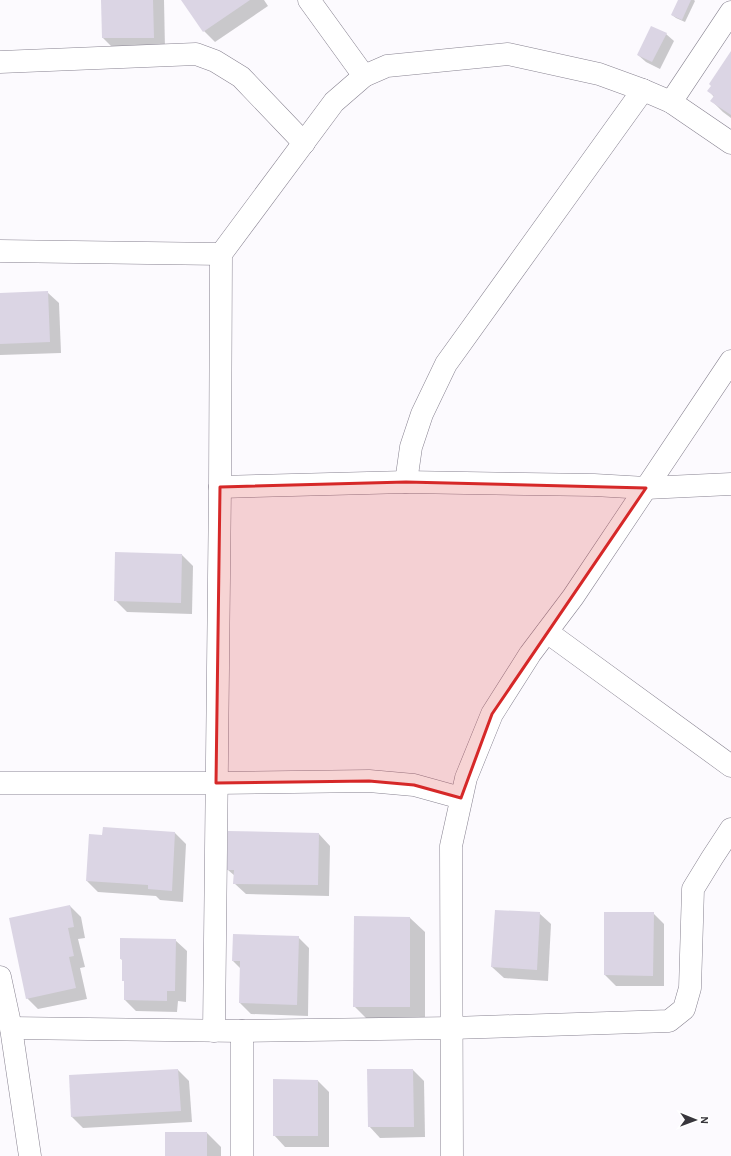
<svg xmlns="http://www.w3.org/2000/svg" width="731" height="1156" font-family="'Alegreya Sans',sans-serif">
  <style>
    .shadow { fill: #0003 }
    .building { fill: #dbd5e4 }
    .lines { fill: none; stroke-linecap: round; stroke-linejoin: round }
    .street-casing { stroke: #888391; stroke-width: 23 }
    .secondary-casing { stroke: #888391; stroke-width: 23 }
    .street { stroke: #fff; stroke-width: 22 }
    .secondary { stroke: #fff; stroke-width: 22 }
    .marked { fill: #d62828; fill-opacity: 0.2; stroke: #d62828; stroke-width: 3; stroke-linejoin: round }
  </style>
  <rect width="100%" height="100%" fill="#fcfafe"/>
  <!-- shadow -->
  <g class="shadow">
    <polygon points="102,0 164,0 165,49 114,49 103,38"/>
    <polygon points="183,0 264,0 268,6 215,42 204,31"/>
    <polygon points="679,0 694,0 695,1 685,22 676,18 672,15"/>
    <polygon points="666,34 674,41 660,69 646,62 638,55"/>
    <polygon points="731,53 731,118 723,112 712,101 714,97 709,91"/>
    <polygon points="47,292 59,303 61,353 0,355 0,294"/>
    <polygon points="116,553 182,555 193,566 192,614 127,612 115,600"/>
    <polygon points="104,828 175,833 186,844 183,902 160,900 156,896 98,892 87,881 90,835 103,836"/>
    <polygon points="319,834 330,846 329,896 246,894 234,883 235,876 228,870"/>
    <polygon points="70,906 81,917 85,938 78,939 85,967 80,968 87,999 38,1009 27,998"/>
    <polygon points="539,913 551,924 548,981 504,978 492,967"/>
    <polygon points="605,913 653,913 664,924 664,986 616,986 605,975"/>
    <polygon points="355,917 410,918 425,932 425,1021 369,1021 354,1006"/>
    <polygon points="298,937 309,948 308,1016 251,1014 240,1003 241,969 233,961"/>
    <polygon points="175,940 187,951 186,1002 178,1001 177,1012 136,1011 125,1000 125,982 123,961 121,959"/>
    <polygon points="178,1070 189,1081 192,1122 83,1128 72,1117 70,1076"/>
    <polygon points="368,1070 413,1070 424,1081 425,1137 380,1138 369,1126"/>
    <polygon points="318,1081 329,1092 329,1147 285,1147 274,1135"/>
    <polygon points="207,1133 221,1147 221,1156 166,1156"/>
  </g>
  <!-- building -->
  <g class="building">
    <polygon points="101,0 153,0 154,38 102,38"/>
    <polygon points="181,0 250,0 203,32"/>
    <polygon points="678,0 691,0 682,20 671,15"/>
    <polygon points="651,26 667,33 652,62 637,55"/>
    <polygon points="731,51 731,115 710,101 714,96 707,91 711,86 709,84"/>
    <polygon points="48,291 50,342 0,344 0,293"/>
    <polygon points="115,552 182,554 181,603 114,601"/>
    <polygon points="103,827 175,832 172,891 148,889 148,885 86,881 89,834 102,835"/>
    <polygon points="228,831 319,833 318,885 233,884 234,870 227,870"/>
    <polygon points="70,905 74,927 68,928 74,956 69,957 76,988 26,999 9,918"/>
    <polygon points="495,910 540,912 537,970 491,967"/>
    <polygon points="604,912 654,912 653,976 604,975"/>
    <polygon points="354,916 410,917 410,1007 353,1007"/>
    <polygon points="233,934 299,936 297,1005 239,1003 240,961 232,961"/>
    <polygon points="120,938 176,939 175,991 167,991 167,1001 124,1000 124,981 122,981 122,959 120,959"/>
    <polygon points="178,1069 181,1111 71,1117 69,1075"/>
    <polygon points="367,1069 413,1069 414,1127 368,1127"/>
    <polygon points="273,1079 318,1080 318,1136 273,1136"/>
    <rect x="165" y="1132" width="42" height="24"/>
  </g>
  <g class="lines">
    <!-- street casing -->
    <g class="street-casing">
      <g id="street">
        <polyline points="309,0 364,76"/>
        <polyline points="0,62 196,54 215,61 241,77 304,143"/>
        <polyline points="671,102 731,12"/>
        <polyline points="0,251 221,254"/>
        <polyline points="406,482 411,447 422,414 446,364 643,90"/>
        <polyline points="220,487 406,482 594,485 646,488 731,484"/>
        <polyline points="547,632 731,766"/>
        <polyline points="0,783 216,783 369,781 414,785 461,798"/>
        <polyline points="11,1028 242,1031 452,1028 669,1021 684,1009 690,988 693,889 712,858 731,829"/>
        <polyline points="214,1031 220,487 221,254 334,102 364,76 387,66 508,54 599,74 643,90 671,102 731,143"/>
        <polyline points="242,1031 242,1156"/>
        <polyline points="452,1156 451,846 466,778 492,714 530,654 573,597 731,361"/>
      </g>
    </g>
    <!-- secondary casing -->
    <g class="secondary-casing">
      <polyline id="secondary" points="0,977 11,1028 30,1156"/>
    </g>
    <!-- street -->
    <use href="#street" class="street"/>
    <!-- secondary -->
    <use href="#secondary" class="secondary"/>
  </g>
  <!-- marked area -->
  <path class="marked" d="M406 482 646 488 492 714 461 798 414 785 369 781 216 783 220 487Z"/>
  <!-- north arrow -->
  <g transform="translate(695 1120) rotate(91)" stroke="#ffffff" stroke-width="3" paint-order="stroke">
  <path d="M0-3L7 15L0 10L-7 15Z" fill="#38363c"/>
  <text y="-6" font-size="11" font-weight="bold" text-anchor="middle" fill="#38363c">N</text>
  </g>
</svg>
